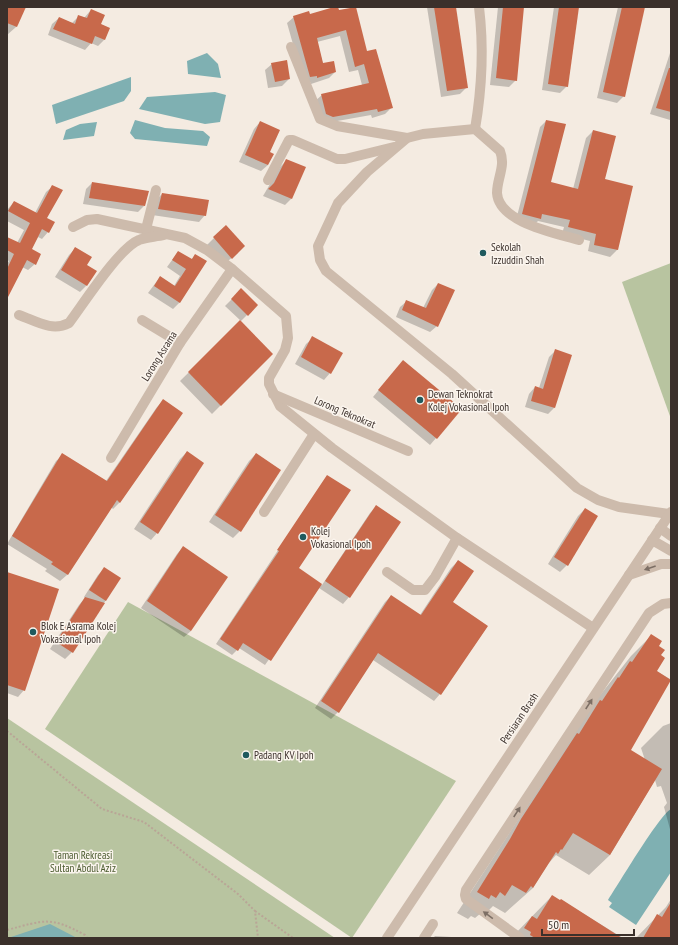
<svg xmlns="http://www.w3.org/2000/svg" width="678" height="945" font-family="'PT Sans Narrow',sans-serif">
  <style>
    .green { fill: #b8c4a0 }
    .water { fill: #7fb0b2 }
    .shadow { fill: #0003 }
    .building { fill: #c8694b }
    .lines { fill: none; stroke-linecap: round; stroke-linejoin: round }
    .path { stroke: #b9a596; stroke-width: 2; stroke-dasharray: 2 2; stroke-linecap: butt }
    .minor { stroke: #cdbbac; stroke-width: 10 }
    .oneway { fill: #7d6f65 }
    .poi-dot { fill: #1f5a5e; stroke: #fbf5ee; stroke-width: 1.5 }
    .labels { text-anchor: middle; stroke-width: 3; stroke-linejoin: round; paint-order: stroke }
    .poi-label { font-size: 11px; fill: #3b302b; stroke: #fbf5ee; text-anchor: start }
    .street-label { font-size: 11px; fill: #3b302b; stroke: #fbf5ee }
    .park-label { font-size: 11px; fill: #4a5a2e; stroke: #fbf5ee }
  </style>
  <rect width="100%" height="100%" fill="#f4ebe1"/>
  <!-- green -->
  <g class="green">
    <polygon points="671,263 671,419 622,282"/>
    <polygon points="128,602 456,781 352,938 45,729"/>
    <polygon points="7,718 335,938 7,938"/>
  </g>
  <!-- water -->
  <g class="water">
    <polygon points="207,53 218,64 221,78 188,74 187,61"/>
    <polygon points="131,77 131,91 124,101 56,124 52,105"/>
    <polygon points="215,92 226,95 220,122 205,124 139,109 147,97"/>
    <polygon points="135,120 165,128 203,131 210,137 207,146 135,139 130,133"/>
    <polygon points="97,122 94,136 63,140 66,130 80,124"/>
    <path d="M671 809V872L636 925 609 907 612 903 608 900C618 885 660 814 671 809Z"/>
    <polygon points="50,924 77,938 8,938"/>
  </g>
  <!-- shadow -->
  <g class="shadow">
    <polygon points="7,7 25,7 16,27 7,35"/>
    <polygon points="337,7 366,52 391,108 385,114 372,118 371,115 326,123 315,101 322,95 362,85 358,70 349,72 340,36 317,42 323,64 335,72 329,78 311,84 310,82 304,83 287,23 294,17 309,15"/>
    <polygon points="427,7 455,7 467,87 460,94 441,97"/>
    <polygon points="498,7 523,7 516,80 509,87 490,85"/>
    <polygon points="554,7 578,7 567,86 560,93 542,90"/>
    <polygon points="618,7 644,7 624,96 617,103 597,98"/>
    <polygon points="91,10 100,24 109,28 104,40 98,46 91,43 85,50 48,35 52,24 59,18 72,23 79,16 84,18"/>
    <polygon points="671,50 671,119 670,120 650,114"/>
    <polygon points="272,64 289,79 282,86 268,88 265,70"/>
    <polygon points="546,121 550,183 573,189 586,138 593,131 603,180 632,187 617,250 610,257 588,251 590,241 562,234 564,227 538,221 534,225 516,220 540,127"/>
    <polygon points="260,122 269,153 268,165 261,171 239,162 254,129"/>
    <polygon points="287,160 291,199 285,205 263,196 280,167"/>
    <polygon points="92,183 144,206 138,212 83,204 86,189"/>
    <polygon points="53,186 46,219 48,232 42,239 38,237 31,250 35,264 28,270 22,267 7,293 7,264 9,261 7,260 7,238 17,243 24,230 7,221 7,210 14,202 35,213 46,192"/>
    <polygon points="162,194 205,215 199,222 152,215 156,200"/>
    <polygon points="226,226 238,253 224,264 207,245"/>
    <polygon points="76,248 85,265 86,286 80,292 55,277 69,255"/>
    <polygon points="178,252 191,260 195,255 180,302 173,309 148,293 160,277 174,286 180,276 167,267"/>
    <polygon points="438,284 437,326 430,332 396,317 400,307 407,301 423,308 432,290"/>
    <polygon points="241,290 257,305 240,322 272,354 212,414 180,381 241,321 225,306"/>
    <polygon points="313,338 330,373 324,380 295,364 306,344"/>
    <polygon points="555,351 554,408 548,414 525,407 529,394 535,387 539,388 549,357"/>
    <polygon points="397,368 461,409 430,445 373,397"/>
    <polygon points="163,401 120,502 113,509 111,507 67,575 60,581 45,571 47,569 7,544 56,461 63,455 106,481 157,407"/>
    <polygon points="187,452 157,533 151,540 134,529 180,459"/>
    <polygon points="256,454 280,470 240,531 233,538 209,522 249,461"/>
    <polygon points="327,476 298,569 322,585 370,513 376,507 349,597 343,604 319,588 265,665 239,648 232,655 216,644"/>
    <polygon points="585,509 567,565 560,572 548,564 578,516"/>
    <polygon points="183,547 191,631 184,637 141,608 177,554"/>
    <polygon points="458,561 452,603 487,627 440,694 434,701 373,660 338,712 331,719 315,708 385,602 391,596 420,615 451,568"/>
    <polygon points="105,568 106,600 72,652 65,659 50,649 79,605 85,598 84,597 98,575"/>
    <polygon points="7,573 24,690 18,697 7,693"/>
    <polygon points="651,636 658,647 660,655 656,671 670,679 629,750 645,760 641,748 663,726 671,723 671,833 664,807 667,803 661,786 657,787 655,780 610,855 589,875 556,855 548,864 533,888 505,913 493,906 484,915 481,913 475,918 471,916 468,919 457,913 597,699 631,656"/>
    <polygon points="552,896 560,901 561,900 623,938 511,938"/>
    <polygon points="671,899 671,938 636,938 666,907"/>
    <polygon points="435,936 468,938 433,938"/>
  </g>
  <!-- building -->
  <g class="building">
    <polygon points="7,7 26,7 17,27 7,23"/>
    <polygon points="334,7 338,7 339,10 356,7 367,51 376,49 393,108 378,112 377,109 333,117 326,114 321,94 369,83 364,64 355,67 346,30 317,38 323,63 334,61 336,72 317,78 317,76 310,77 293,16 309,11 310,14"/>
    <polygon points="434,7 456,7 468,88 447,91"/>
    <polygon points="503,7 524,7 517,81 496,78"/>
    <polygon points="559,7 579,7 568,87 548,84"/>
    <polygon points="622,7 645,7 625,97 603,92"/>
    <polygon points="91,9 105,15 101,24 110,28 105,40 95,36 92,44 53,29 59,17 75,24 78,15 87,18"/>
    <polygon points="287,60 290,79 275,82 271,63"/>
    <polygon points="669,68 671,68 671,112 656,108"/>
    <polygon points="546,120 566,124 551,182 578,189 593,130 616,136 605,179 633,186 618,250 594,245 596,234 568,227 570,220 542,214 541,219 522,214"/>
    <polygon points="260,121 280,130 270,152 274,154 268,165 245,155"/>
    <polygon points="286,159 306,167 292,199 268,189 274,183"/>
    <polygon points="92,182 149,191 145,206 89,198"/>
    <polygon points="52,185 63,190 47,218 55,222 49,233 42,229 32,249 41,254 36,265 27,260 7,299 7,269 14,254 7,250 7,237 20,243 30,223 8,211 14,201 37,213"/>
    <polygon points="162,193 209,200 206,216 158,209"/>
    <polygon points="226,225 245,246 232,259 213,237"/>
    <polygon points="75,247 92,257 87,265 97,271 87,286 61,270"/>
    <polygon points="178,251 192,259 195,254 207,261 180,303 154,286 160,276 175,286 186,269 172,260"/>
    <polygon points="438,283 455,290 438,327 402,310 406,300 426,308"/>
    <polygon points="241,288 258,305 248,316 231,299"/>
    <polygon points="240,320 273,354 221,406 188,372"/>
    <polygon points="312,336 343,353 331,374 301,357"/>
    <polygon points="555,349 572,355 555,408 531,401 535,386 543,389"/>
    <polygon points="403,360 462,409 437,439 378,390"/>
    <polygon points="163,399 183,413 120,503 117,500 68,575 51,564 53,562 12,536 62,453 107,481"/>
    <polygon points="187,451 204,463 158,534 140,522"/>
    <polygon points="256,453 281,470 241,532 215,515"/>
    <polygon points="327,475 351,490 299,568 322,584 271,661 243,643 238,651 220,639 279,551 277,550"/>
    <polygon points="376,505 401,522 350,598 325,581"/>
    <polygon points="585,508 598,516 568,566 554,557"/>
    <polygon points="183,546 228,577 191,631 147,601"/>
    <polygon points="458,560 474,571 453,602 488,626 441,695 378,653 339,713 321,701 391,595 421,615"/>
    <polygon points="104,567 121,578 106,601 89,590"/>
    <polygon points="7,572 59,589 25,691 7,685"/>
    <polygon points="85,597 105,603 73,653 56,642"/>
    <polygon points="651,634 662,641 659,646 665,650 661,655 665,658 657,671 671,680 631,750 662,769 610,855 573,833 562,850 561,849 558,854 556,852 533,888 531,886 526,893 512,885 505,896 500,892 496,898 491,895 489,899 477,892 510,839 521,819 577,733 579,734 600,700 602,701 618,677 619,678 630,661 632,662"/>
    <polygon points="552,895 560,900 561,899 622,938 535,938 530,935 531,932 524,928 532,916 537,919"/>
    <polygon points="671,902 671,938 643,938 657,914 662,917"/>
  </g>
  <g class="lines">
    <!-- path -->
    <g class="path">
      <polyline points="7,731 102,809 144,822 238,894 255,911 258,938"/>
      <polyline points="255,911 293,938"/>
      <path d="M7 930C45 920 50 916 85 935L87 938"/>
    </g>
    <!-- minor -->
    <g class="minor">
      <polyline points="291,47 320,119 337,126 407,138"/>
      <path d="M475 129C482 88 484 48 479 7"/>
      <polyline points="268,180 289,140 293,140 337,159 345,159 394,147"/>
      <polyline points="73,227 87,220 97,219 185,238 207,250 232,269 286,316 288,338 285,350 269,378 269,384 280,406 332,448 457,538 593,628"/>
      <polyline points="146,229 156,190"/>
      <path d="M579 240C556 233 499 223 497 193 497 178 506 166 500 151L475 129 423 134 407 138 367 172 338 203 318 246 320 260 326 271 452 374 577 488 598 500 619 507 669 514"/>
      <path d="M19 315C36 321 52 332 69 323 84 303 119 248 139 240 146 237 156 237 164 235"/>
      <polyline points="142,320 180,343"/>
      <polyline points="273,394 408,451"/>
      <polyline points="111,458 180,343 232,269"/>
      <polyline points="264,512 314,434"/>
      <polyline points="660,528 671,536"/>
      <polyline points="652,540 671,551"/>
      <polyline points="387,572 413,590 425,590 435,577 457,538"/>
      <polyline points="629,575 661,564 671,564"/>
      <polyline points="387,938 671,512"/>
      <polyline points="424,938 433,924"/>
      <polyline points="520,938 466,899 465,895 466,890 649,613 663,604 671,603"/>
    </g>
  </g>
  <!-- one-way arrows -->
  <defs><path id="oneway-solid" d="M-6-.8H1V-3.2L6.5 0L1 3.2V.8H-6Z"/></defs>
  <g class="oneway">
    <use href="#oneway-solid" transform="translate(650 568) rotate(161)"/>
    <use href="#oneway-solid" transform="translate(589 704) rotate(-57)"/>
    <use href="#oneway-solid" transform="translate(517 812) rotate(-57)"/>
    <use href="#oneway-solid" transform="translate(488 915) rotate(-144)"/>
  </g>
  <!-- markers -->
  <g class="poi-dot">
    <circle cx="483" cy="253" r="4"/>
    <circle cx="420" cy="400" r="4"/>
    <circle cx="303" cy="537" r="4"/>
    <circle cx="33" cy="632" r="4"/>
    <circle cx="246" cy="755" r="4"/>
  </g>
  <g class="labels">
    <!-- poi labels -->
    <g class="poi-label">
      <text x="491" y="251">Sekolah<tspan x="491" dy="13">Izzuddin Shah</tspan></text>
      <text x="428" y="398">Dewan Teknokrat<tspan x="428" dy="13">Kolej Vokasional Ipoh</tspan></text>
      <text x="311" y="535">Kolej<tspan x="311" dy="13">Vokasional Ipoh</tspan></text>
      <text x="41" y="630">Blok E Asrama Kolej<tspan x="41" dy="13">Vokasional Ipoh</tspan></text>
      <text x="254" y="759">Padang KV Ipoh</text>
    </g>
    <!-- street labels -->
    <g class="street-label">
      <text transform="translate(159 356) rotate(-58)" y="4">Lorong Asrama</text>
      <text transform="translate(345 412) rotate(23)" y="4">Lorong Teknokrat</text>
      <text transform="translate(519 718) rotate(-56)" y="4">Persiaran Brash</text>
    </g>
    <!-- park labels -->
    <g class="park-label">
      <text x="83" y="859">Taman Rekreasi<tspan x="83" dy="13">Sultan Abdul Aziz</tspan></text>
    </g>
  </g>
  <!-- border -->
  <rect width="678" height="945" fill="none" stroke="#3b302b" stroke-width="16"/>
  <!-- scale -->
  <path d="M542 929v6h92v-6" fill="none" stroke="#3b302b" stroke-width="2"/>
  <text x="548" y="929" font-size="12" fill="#3b302b" stroke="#fbf5ee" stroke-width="3" paint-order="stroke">50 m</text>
</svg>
